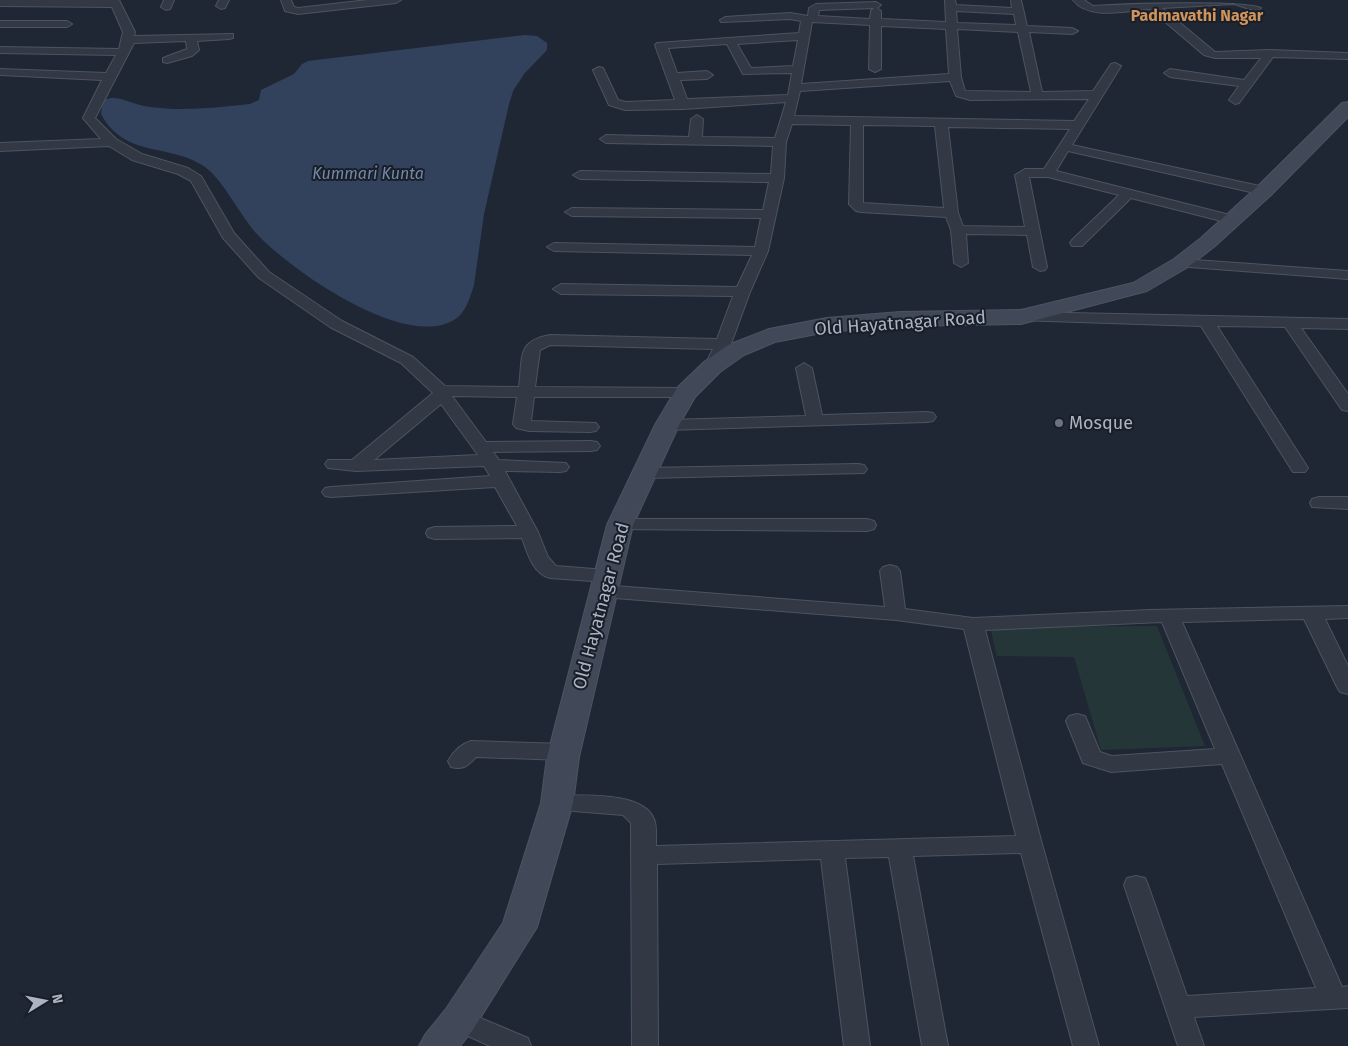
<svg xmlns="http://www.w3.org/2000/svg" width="1348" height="1046" font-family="'Fira Sans',sans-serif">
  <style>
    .green { fill: #243638 }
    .water { fill: #33425c }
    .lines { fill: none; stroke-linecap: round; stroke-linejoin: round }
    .street-casing { stroke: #4d5460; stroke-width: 2 }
    .secondary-casing { stroke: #4d5460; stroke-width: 2 }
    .street { fill: #323945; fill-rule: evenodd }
    .secondary { fill: #414858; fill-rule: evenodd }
    .worship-dot { fill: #6b7280; stroke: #181f29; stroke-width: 2 }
    .labels { text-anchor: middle; stroke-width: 4; stroke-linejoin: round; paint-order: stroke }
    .far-neighbourhood-label { font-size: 16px; font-weight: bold; fill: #cf935b; stroke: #181f29 }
    .far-water-label { font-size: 16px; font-style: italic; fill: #7589aa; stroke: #181f29 }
    .street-label { font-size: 18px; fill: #acb4c2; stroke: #181f29 }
    .poi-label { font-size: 18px; fill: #acb4c2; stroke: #181f29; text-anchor: start }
  </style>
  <rect width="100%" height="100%" fill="#1f2734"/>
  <!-- green -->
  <polygon class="green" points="1157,626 1205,746 1101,750 1074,657 997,656 990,627"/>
  <!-- water -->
  <path class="water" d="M525 35 537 36 547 43V50L524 74 513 91 509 104 484 214 474 285C470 297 466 313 454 320 404 350 290 270 256 233 240 215 223 180 205 167 172 143 125 159 101 114L103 101C114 93 131 104 144 106 179 112 214 108 250 104L259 100 261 90 294 74 302 64 308 61Z"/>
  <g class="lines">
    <!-- street casing -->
    <g class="street-casing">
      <g id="street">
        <path d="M0 0H119L135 32 134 36 233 34V38L229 39 197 41 199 50 192 56 167 63 163 62V58L187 49 186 41 134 43 95 118 116 139 142 154 188 168 201 176 234 233 269 272 342 321 413 357 445 386 519 387C523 358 516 341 550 335L717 339 733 296 561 294 553 289 561 284 737 287 752 255 554 251 547 247 554 243 755 247 761 218 572 216 565 212 572 208 763 210 769 182 580 179 573 175 580 171 771 174 773 146 606 143 600 139 606 135 689 137 691 119 697 115 703 119 702 137 775 138 786 102 683 109 625 110 609 105 593 70 599 67 603 68 618 100 626 102 675 100 655 45 657 43 799 33 801 21 790 19 721 22 720 20 725 17 790 13 808 16 809 8 816 4 876 2 881 5 877 8 881 11V19L946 22 945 0H955L956 5 1012 8 1011 0H1021L1027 26 1072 28 1078 31 1072 34 1029 32 1042 92 1093 91 1111 64 1115 63 1121 66 1072 145 1264 187 1271 191 1264 195 1068 151 1056 171 1238 217 1240 220 1233 224 1131 198 1082 246H1072L1070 243 1072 240 1119 195 1048 177H1029L1047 267 1045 270 1040 271 1033 267 1027 235 966 234 968 263 961 267 954 263 951 230 946 217 861 212 856 211 849 204 851 125 792 124 786 142 784 178 768 251 750 292 731 344 718 370H706L704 367 713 349 550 345 540 350 535 387 685 388 691 389 693 393 691 397H534L531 421 596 423 599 427 596 431 590 432 529 431 516 428 513 424 517 397 452 396 486 442 591 441 597 442 600 446 597 450 591 451 493 452 499 460 566 463 569 467 566 471 560 472 505 471 538 532 548 557 556 566 606 570 613 572 616 576 613 580 606 582 550 578C533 574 527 552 522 538L435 539 428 537 426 533 428 529 435 527 517 526 495 487 331 497 325 496 322 492 325 488 331 487 490 476 484 466 356 471 328 468 325 464 328 460H352L433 393 401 363 330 327 259 278 223 238 191 181 178 174 132 160 109 146 0 151V143L101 139 83 118 102 80 0 75V69L106 73 116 55 0 53V47L119 49 123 32 112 7 0 6ZM874 8 871 11 870 19 818 16 819 10ZM956 11 1014 14 1016 25 957 23ZM812 22 870 25 869 69 875 72 881 69V26L946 29 949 74 801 84ZM957 29 1018 32 1031 92 965 91 961 77ZM798 40 793 66 751 68 737 44ZM727 44 743 74 792 73 788 95 687 99 680 80 707 79 713 75 707 71 677 73 668 48ZM950 81 956 96 970 100 1089 99 1074 121 794 116 800 91ZM863 125 935 126 944 208 863 203ZM948 127 1070 129 1044 169H1025L1015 175 1025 227 963 226 958 213ZM441 404 478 455 374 460Z"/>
        <polygon points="164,0 174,0 170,9 166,10 161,7"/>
        <polygon points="219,0 229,0 225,8 221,9 216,6"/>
        <polygon points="281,0 291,0 294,7 298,8 368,0 401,0 396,3 298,14 285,11"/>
        <path d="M1073 0H1084L1093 6C1122 4 1244 0 1261 8L1256 11 1234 4 1162 8 1215 52 1270 50 1348 53V59L1273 57 1239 103 1235 104 1229 100 1239 86 1170 77 1164 73 1170 69 1244 80 1261 58H1215L1204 55 1150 9C1127 10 1089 21 1073 0Z"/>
        <polygon points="0,21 67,21 72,24 67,27 0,27"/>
        <polygon points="1181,259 1348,271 1348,279 1176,266 1174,263 1176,260"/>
        <polygon points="1022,312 1348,319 1348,329 1301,328 1348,394 1348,411 1342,410 1285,327 1217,326 1308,468 1305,472 1293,472 1201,326 1017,320 1014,317 1017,314"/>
        <polygon points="804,363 812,368 822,415 927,412 933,413 936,417 933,421 927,422 667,430 661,429 658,425 661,421 667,420 806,416 796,368"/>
        <polygon points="858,464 864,465 867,469 864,473 646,478 640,477 637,473 640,469 646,468"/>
        <polygon points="1319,497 1348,497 1348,509 1312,507 1310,503 1312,499"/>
        <polygon points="620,519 867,519 874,521 876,525 874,529 867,531 613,529 611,525 613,521"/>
        <path d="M890 565 897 567 900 571 905 609 973 618 1150 610 1348 606V618L1325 619 1348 666V694L1340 692 1337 687 1304 619 1182 622 1342 987 1348 986V1008L1194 1017 1204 1046H1178L1124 885 1127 878 1136 876 1145 878 1148 885 1187 996 1316 988 1222 764 1111 772 1083 763 1066 721 1069 716 1077 714 1085 716 1100 752 1112 756 1215 749 1162 622 985 630 1042 844 1099 1046H1073L1021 853 913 856 948 1046H922L889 857 845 858 870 1046H844L821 859 657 864 658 1046H632L631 823 623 815 549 809 545 803 549 797 557 795C582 796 643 791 654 819 657 826 656 837 656 846L1016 836 964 629 896 620 602 597 595 595 592 591 595 587 602 585 885 607 880 571 883 567Z"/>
        <path d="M471 741 564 744 572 746 575 752 572 758 564 760 476 757C468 766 463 770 451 767L448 761C453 752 461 744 471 741Z"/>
        <polygon points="459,1009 528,1038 531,1046 490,1046 450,1028 446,1020 450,1012"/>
      </g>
    </g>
    <!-- secondary casing -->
    <g class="secondary-casing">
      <polygon id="secondary" points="1348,102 1348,117 1271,195 1215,246 1188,267 1147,291 1021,324 900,326 827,332 775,342 744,355 720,372 695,397 679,425 633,525 579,757 573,803 537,927 472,1031 460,1046 419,1046 425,1035 446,1009 503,923 541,803 547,757 607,525 655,425 677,388 704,362 728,345 769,329 827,318 900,312 1021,310 1133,283 1174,259 1201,238 1257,187 1342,103"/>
    </g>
    <!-- street -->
    <use href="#street" class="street"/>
    <!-- secondary -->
    <use href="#secondary" class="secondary"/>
  </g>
  <!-- markers -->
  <circle class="worship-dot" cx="1059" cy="423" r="5"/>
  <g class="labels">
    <!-- far-neighbourhood labels -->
    <g class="far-neighbourhood-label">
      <text x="1197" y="21">Padmavathi Nagar</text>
    </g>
    <!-- far-water labels -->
    <g class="far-water-label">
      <text x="368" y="179">Kummari Kunta</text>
    </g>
    <!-- street labels -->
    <g class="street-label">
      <text transform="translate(900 323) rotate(-4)" y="6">Old Hayatnagar Road</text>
      <text transform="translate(601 606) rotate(-75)" y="6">Old Hayatnagar Road</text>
    </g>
    <!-- poi labels -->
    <g class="poi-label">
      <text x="1069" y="429">Mosque</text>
    </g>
  </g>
  <!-- north arrow -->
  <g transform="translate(45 1001) rotate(80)" stroke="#181f29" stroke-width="4" paint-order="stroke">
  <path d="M0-4L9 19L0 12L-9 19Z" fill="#acb4c2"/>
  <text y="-8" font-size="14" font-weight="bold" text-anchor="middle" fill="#acb4c2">N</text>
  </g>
</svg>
